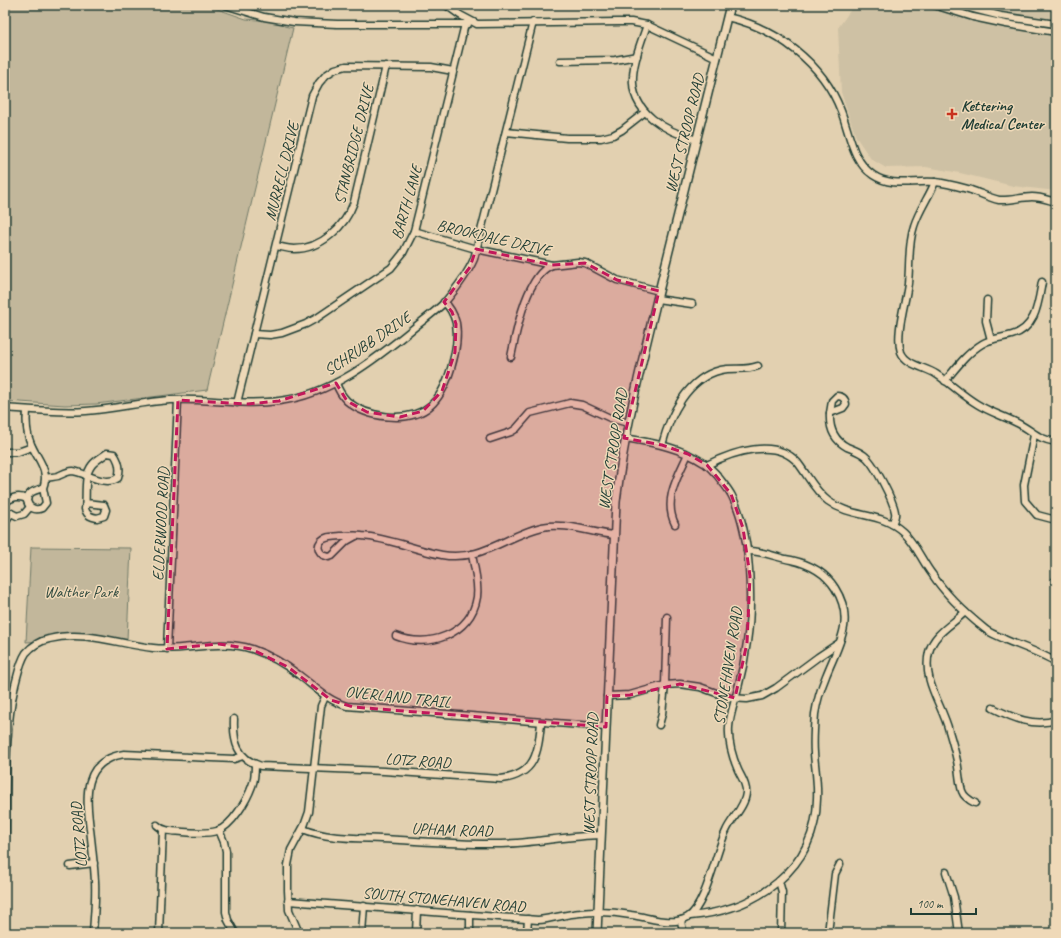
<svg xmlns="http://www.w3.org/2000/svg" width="1061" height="938" font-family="Caveat,sans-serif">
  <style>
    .built { fill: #cec1a4 }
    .green { fill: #c2b79b; stroke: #707a68 }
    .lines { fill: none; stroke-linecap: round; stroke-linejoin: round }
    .minor-casing { stroke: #1f3d34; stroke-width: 9 }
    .major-casing { stroke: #1f3d34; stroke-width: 10 }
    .minor { stroke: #efd9b8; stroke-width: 6 }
    .major { stroke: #efd9b8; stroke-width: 7 }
    .marked { fill: #c2185b; fill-opacity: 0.2; stroke: #c2185b; stroke-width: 3; stroke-dasharray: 8 5; stroke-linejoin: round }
    .poi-dot { fill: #c8321e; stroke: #efd9b8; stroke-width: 1.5 }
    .labels { text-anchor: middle; stroke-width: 3; stroke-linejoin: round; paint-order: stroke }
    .poi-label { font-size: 16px; font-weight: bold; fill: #1f3d34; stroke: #efd9b8; text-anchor: start }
    .street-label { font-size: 16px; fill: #1f3d34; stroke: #efd9b8 }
    .park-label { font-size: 16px; fill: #2f493e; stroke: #efd9b8 }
  </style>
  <rect width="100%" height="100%" fill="#e2d0b0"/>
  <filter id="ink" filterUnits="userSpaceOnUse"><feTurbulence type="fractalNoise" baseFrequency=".025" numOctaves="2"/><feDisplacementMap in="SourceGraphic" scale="8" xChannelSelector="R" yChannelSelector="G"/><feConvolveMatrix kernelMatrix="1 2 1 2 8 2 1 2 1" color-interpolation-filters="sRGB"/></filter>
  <g filter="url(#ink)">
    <!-- built -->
    <polygon class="built" points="854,5 1056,5 1056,191 1013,186 960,173 926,167 886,168 871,159 856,137 841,92 838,28"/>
    <!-- green -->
    <g class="green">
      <polygon points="5,5 206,5 246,19 283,22 284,26 293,28 207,390 96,404 65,405 5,401"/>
      <path d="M31 547 131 548 127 640C111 637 93 632 76 633 59 635 44 642 26 642Z"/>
    </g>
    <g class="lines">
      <!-- minor casing -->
      <g class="minor-casing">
        <g id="minor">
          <polyline points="225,5 264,17 294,22 337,24 468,24"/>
          <polyline points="446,5 460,15 477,24 618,22 631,22 647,25 717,58"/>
          <polyline points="934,5 973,17 1006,24 1056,32"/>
          <polyline points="958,5 1001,16 1056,24"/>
          <path d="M727 17C776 28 823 63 841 111 850 134 852 161 873 175 892 188 915 180 935 182 947 183 960 187 971 190 980 193 989 198 999 200 1010 201 1021 197 1032 197 1041 197 1048 200 1056 202"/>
          <path d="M647 25C641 42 634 59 633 76 630 113 667 132 697 140"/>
          <polyline points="560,61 615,60 637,56"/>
          <polyline points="506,132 567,138 601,138 613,135 622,130 645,112"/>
          <path d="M935 182C929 197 919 210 914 226 908 243 910 264 908 283 906 301 895 334 901 352 906 365 925 367 936 374 950 383 962 395 977 404 991 413 1007 417 1021 425 1035 433 1038 439 1056 442"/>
          <polyline points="414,231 476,249 552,265 578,262 585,263 617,280 659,291"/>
          <path d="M276 246C282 247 288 249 294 249 321 249 345 227 354 202L386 66"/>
          <polyline points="657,299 692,304"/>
          <polyline points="987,300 986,321 991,340"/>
          <polyline points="254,334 270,335 282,333 306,324 317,318 391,268 403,253 414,231 465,24"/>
          <path d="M511 357C516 333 526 275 552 265"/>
          <path d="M945 381C956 368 967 353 982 344 991 338 1002 338 1012 335 1036 328 1038 304 1042 282"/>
          <path d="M336 383C338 389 342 396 347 401 367 418 409 424 430 406 448 391 460 346 456 323 454 315 451 308 444 302"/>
          <path d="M837 396C842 396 845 398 846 404L843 408 830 413 832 401Z"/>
          <polyline points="237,403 312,96 319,83 326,75 335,69 346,66 431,67 453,71"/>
          <path d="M5 408C32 410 59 413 86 411 115 409 142 402 170 400 207 398 242 406 279 401 331 395 376 359 415 327 425 319 436 311 445 302 456 289 467 275 474 259L533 22"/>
          <path d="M27 410C26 421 26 433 31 444 37 459 50 470 43 488 35 491 28 491 27 501 29 508 35 511 42 508L46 503 43 488"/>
          <path d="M830 413C829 428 834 440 847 447 854 450 861 452 866 457 875 465 893 500 895 512 896 516 894 520 892 524"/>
          <polyline points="1034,435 1024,485 1025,501 1037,515 1056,520"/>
          <polyline points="490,439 511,432 516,429 530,413 570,403 582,405 610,418 628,423"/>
          <path d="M662 445C670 415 687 378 721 370 733 367 745 371 758 366"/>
          <polyline points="5,452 18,452 32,447"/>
          <path d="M707 465C732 452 776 437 798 463 808 476 815 491 828 501 852 519 880 511 903 532 915 543 922 561 932 574 946 595 965 613 985 629 991 634 999 636 1006 640 1023 647 1041 653 1056 662"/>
          <path d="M46 478C50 477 54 477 58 476 63 474 67 471 73 471 86 473 105 487 118 478 121 469 119 461 114 454L107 453C102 457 96 460 92 465 83 476 87 496 85 509 87 516 92 517 97 518L104 516 106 510 104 505 86 503"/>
          <path d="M5 502C13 497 19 495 27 499"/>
          <polyline points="5,510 17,516 24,514 30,507"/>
          <polyline points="5,522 11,513"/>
          <path d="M675 524C663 500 678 476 688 454"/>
          <path d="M356 536 347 541 332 556 329 557 323 555C318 551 317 546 321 541 326 536 333 537 341 536 348 536 355 535 362 536 389 538 415 550 442 555 481 562 507 535 542 527 566 522 591 533 614 535"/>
          <polyline points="1055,581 1056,581"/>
          <path d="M965 612C952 625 934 633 929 652 922 681 942 704 949 731 952 741 955 751 957 761 959 770 959 781 962 791 964 797 969 800 975 803"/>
          <path d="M396 636C428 649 471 635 477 597 479 583 474 568 472 554"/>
          <polyline points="167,649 178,400"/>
          <polyline points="607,696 630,695 665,685 680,684 700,687 730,698 747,699 762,696 776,688 818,657 839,643"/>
          <path d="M993 708C1013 718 1034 727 1056 720"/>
          <path d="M234 719C233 742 237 759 261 766L384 771 501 779C536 775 538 752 541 723"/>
          <polyline points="659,725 662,714 665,685 667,617"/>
          <path d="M157 825C164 832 173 831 183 832 194 833 206 834 217 831 232 826 247 800 252 786 255 779 255 771 255 764"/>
          <path d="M303 829C327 839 356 838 381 839 421 841 461 845 501 844 534 843 567 836 601 835"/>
          <polyline points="219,830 224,842 226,851 226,912 228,920 235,933"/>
          <path d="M5 847C7 792 3 738 15 685 18 674 20 662 26 653 32 646 40 641 49 639 85 630 118 644 153 648 186 652 219 638 252 649 269 655 285 664 299 675 315 687 328 701 347 706L606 727"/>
          <polyline points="70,866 94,863"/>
          <polyline points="946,872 954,897 959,933"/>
          <polyline points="779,881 782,892 781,933"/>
          <path d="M288 901 538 920C552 919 566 914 580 913 597 911 615 912 631 915 649 917 672 927 688 917 706 906 716 851 726 831 731 819 745 807 746 793 747 784 741 777 738 770 732 756 728 742 729 727 730 714 735 702 738 688 742 673 745 658 747 642 753 602 751 532 732 496 728 488 722 482 717 475 713 471 709 466 704 463 680 447 653 443 625 438"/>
          <path d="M690 916C756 910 816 870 817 799 818 783 815 768 814 753 813 740 814 727 815 714 817 701 821 688 826 676 838 645 856 621 835 588 825 572 809 564 791 560 777 558 761 550 747 551"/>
          <polyline points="681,920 683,933"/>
          <path d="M93 933C94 916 96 898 95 881 94 864 92 846 90 829 86 796 82 761 124 754L234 759 243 756"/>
          <polyline points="159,933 163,830"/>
          <polyline points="299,933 289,910 288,890 288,865 291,850 304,826 309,812 321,706 325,697"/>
          <polyline points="362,933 364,906"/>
          <polyline points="416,933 417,910"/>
          <polyline points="470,933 470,915"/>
          <polyline points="527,933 528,919"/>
          <polyline points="828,933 835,874 840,864"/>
        </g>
      </g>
      <!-- major casing -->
      <g class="major-casing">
        <path id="major" d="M597 933 616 502C625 425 645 350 663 275 686 185 708 95 730 5"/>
      </g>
      <!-- minor -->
      <use href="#minor" class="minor"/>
      <!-- major -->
      <use href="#major" class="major"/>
    </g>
  </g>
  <!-- marked area -->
  <path class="marked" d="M476 249 552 265 585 263 617 280 659 291 624 438 662 445 688 454 707 465 731 494 743 528 750 576 747 643 735 698 680 684 630 695 607 696 606 727 353 707 331 700 288 667 251 649 219 644 167 649 178 400 248 404 279 401 336 383 347 401 367 412 400 417 423 411 442 391 455 352 456 324 452 312 444 302 470 267Z"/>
  <!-- markers -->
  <path class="poi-dot" d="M950 108h4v4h4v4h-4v4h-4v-4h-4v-4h4z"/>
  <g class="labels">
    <!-- poi labels -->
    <g class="poi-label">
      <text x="961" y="111">Kettering<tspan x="961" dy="18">Medical Center</tspan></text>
    </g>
    <!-- street labels -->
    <g class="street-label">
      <text transform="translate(684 133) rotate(-76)" y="6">WEST STROOP ROAD</text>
      <text transform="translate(353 144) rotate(-76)" y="6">STANBRIDGE DRIVE</text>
      <text transform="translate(281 171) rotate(-76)" y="6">MURRELL DRIVE</text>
      <text transform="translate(406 202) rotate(-74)" y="6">BARTH LANE</text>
      <text transform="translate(494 237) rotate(13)" y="6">BROOKDALE DRIVE</text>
      <text transform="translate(367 343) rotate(-34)" y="6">SCHRUBB DRIVE</text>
      <text transform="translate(612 449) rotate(-81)" y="6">WEST STROOP ROAD</text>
      <text transform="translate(160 524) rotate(-87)" y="6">ELDERWOOD ROAD</text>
      <text transform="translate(727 666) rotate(-81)" y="6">STONEHAVEN ROAD</text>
      <text transform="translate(398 696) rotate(6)" y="6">OVERLAND TRAIL</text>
      <text transform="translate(418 760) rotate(4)" y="6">LOTZ ROAD</text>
      <text transform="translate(590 774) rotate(-88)" y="6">WEST STROOP ROAD</text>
      <text transform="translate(452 829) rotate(2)" y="6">UPHAM ROAD</text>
      <text transform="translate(78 835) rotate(-95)" y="6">LOTZ ROAD</text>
      <text transform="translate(444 899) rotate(5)" y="6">SOUTH STONEHAVEN ROAD</text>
    </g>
    <!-- park labels -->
    <g class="park-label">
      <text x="81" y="597">Walther Park</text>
    </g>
  </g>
  <!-- margin -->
  <rect width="1061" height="938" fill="none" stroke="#efd9b8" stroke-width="20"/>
  <rect x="10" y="10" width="1041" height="918" fill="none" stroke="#1f3d34" stroke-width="1.5" filter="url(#ink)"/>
  <!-- scale -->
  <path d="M911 908v6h65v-6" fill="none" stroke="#1f3d34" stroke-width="2"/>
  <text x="917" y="908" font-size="12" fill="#1f3d34" stroke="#efd9b8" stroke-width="3" paint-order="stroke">100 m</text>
</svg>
